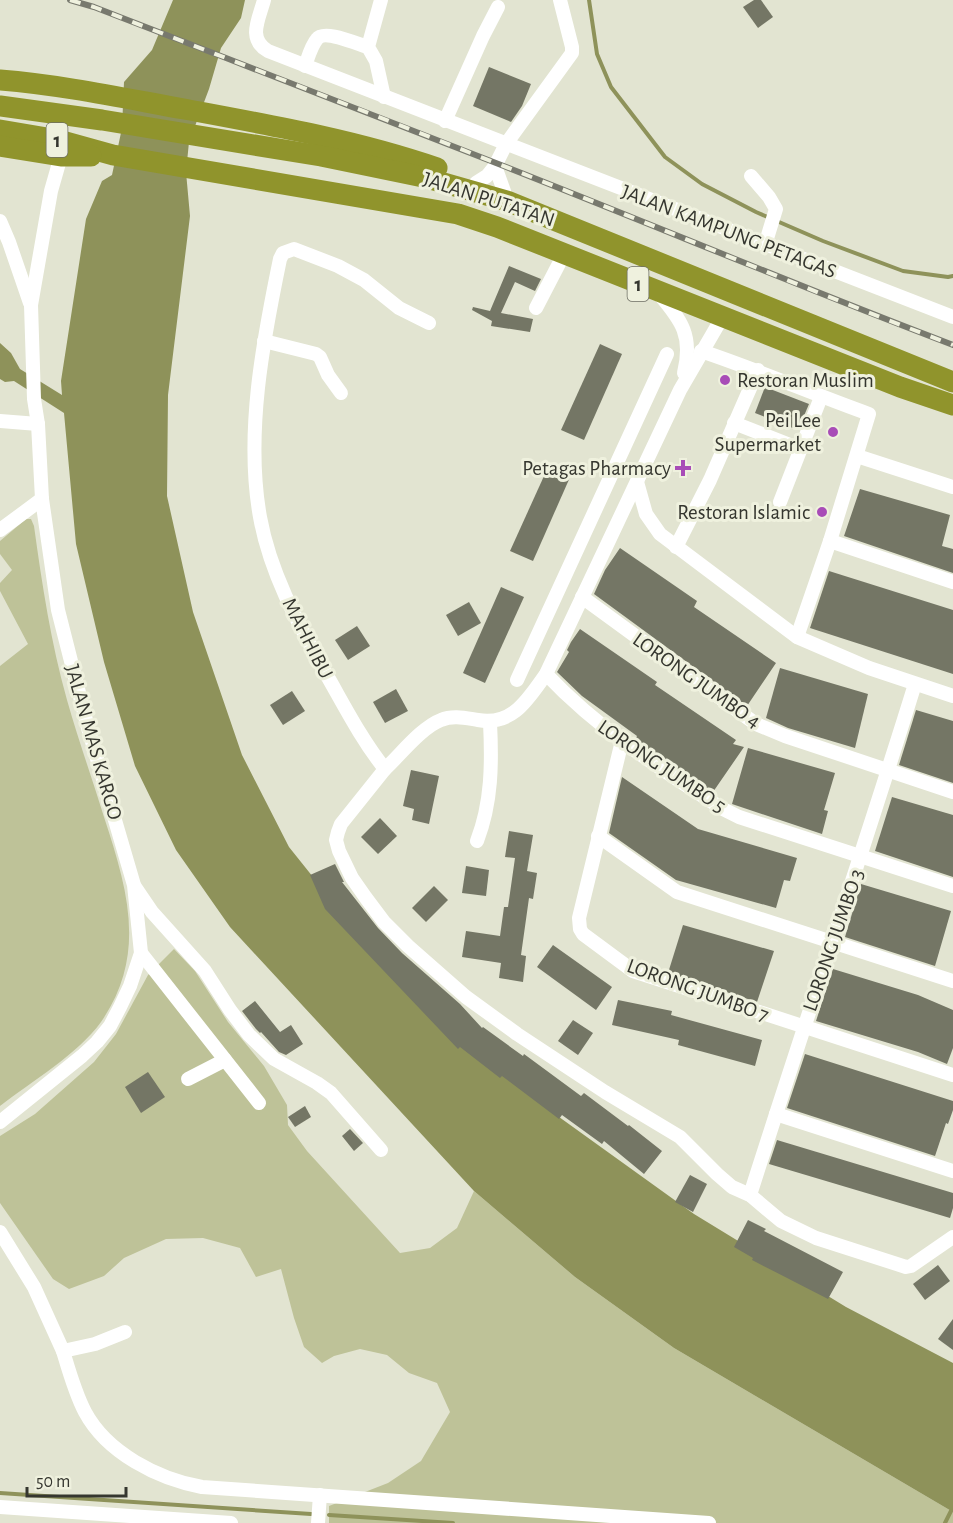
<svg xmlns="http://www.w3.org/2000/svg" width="953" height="1523" font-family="'Alegreya Sans',sans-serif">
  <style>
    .green { fill: #bec298 }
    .water { fill: #8e925a }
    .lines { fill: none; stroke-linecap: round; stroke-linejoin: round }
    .stream { stroke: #8e925a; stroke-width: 4 }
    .building { fill: #747665 }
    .minor { stroke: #fff; stroke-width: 14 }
    .highway { stroke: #90942c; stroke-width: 21 }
    .rail-casing { stroke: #78796e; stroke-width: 6 }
    .rail { stroke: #eff1de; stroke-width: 4; stroke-dasharray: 11; stroke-linecap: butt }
    .poi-dot { fill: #a84cb7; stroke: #eff1de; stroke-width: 2 }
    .labels { text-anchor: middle; stroke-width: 6; stroke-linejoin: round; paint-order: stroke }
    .shield { fill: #eff1de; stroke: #6d6e64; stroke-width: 1.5 }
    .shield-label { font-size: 20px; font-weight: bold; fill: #35362f }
    .street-label { font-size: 21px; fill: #35362f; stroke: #eff1de }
    .poi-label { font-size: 21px; fill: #35362f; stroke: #eff1de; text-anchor: end }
  </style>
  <rect width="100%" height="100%" fill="#e2e4d1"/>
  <!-- green -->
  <g class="green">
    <path d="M26 519H31L34 526C42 584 51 643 67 700 78 739 92 778 104 817 127 888 148 954 101 1022 78 1054 31 1082 0 1106V666L28 644 0 591V583L12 570 0 554V541Z"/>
    <polygon points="174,949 195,971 228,1022 264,1066 287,1105 288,1125 307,1151 400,1253 430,1248 457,1228 474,1191 575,1277 674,1348 953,1512 953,1523 329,1523 329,1506 388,1483 421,1461 450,1412 437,1383 409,1373 387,1355 360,1349 334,1356 322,1363 304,1347 294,1318 281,1269 256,1277 240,1248 203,1238 166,1239 124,1258 104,1276 69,1289 53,1279 0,1203 0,1136 35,1114 94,1062 116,1034 148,975"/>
  </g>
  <!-- water -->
  <polygon class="water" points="173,0 245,0 241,18 221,48 209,89 189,142 186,172 190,216 168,395 167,496 193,612 242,755 289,847 377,957 541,1104 694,1214 846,1307 953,1363 953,1512 674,1348 575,1277 474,1191 230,927 176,850 135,766 104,662 76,544 64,413 14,381 5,382 0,379 0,343 11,353 20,369 62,395 61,381 86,219 102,181 112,175 122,128 124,82 152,50"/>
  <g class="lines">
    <!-- stream -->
    <g class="stream">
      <polyline points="589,0 597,54 611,87 665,157 702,184 756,212 823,241 903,271 948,277 953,276"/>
      <polyline points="0,1493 311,1514"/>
      <polyline points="329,1515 453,1523"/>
      <polyline points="945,1523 951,1511"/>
    </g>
  </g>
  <!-- building -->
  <g class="building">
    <polygon points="754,0 761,0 773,17 758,28 743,7"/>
    <polygon points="489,67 531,84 522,106 511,122 473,106"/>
    <polygon points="509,266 541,279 535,291 515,282 501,313 533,319 530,332 491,326 492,321 472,310 473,307 490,311"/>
    <polygon points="600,344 622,354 584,440 561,430"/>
    <polygon points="765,387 809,404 798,430 755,413"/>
    <polygon points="549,465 571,475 533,561 510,551"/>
    <polygon points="860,489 950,515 942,546 953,549 953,573 844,536"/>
    <polygon points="620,548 697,601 694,607 776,663 747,706 594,594 605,570"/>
    <polygon points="829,571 953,610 953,674 810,628"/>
    <polygon points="501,587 524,597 485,683 463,673"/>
    <polygon points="469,602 481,623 458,636 446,615"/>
    <polygon points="357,626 370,646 348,660 335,640"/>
    <polygon points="580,629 657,682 655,685 736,740 733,744 744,747 713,792 635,740 637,736 582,696 557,672 569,652 567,650 571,642"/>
    <polygon points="780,668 868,694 855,748 788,728 766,718"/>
    <polygon points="396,689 408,711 385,723 373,702"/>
    <polygon points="292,691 305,711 283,725 270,705"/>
    <polygon points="916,710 953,721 953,783 899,765"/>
    <polygon points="748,748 835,773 824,810 828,811 822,834 732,804"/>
    <polygon points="411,770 439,776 429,824 412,820 414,809 403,806"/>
    <polygon points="622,777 698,829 797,858 790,881 784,880 776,908 676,880 609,833"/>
    <polygon points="892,797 953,815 953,877 875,851"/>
    <polygon points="380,818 397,836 378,854 361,837"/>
    <polygon points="509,831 533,835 527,871 537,873 533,899 529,898 521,955 526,956 523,982 499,978 501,963 462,957 466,931 500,936 504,907 508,907 515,858 505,857"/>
    <polygon points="335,864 344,882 342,882 378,928 402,953 460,1004 482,1028 483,1027 523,1056 524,1054 581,1096 584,1093 628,1126 629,1125 662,1151 644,1174 604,1141 602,1144 562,1115 559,1119 502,1076 500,1078 460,1047 458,1049 325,909 310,875"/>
    <polygon points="466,866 489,870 486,896 462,893"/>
    <polygon points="861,884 951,911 935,966 845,937"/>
    <polygon points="434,886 448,900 426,922 412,908"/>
    <polygon points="683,925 774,951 757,1002 668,973"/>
    <polygon points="553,945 612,987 596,1010 537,967"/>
    <polygon points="833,969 918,995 953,1010 953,1048 947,1064 918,1052 816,1021"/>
    <polygon points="618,1000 672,1011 671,1015 762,1040 755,1066 678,1045 679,1040 612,1025"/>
    <polygon points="255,1001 280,1032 291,1025 303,1044 286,1055 279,1052 261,1032 260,1033 256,1029 242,1011"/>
    <polygon points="573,1020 593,1033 578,1055 558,1041"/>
    <polygon points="805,1054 953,1101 953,1110 948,1124 946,1123 935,1156 787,1108"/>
    <polygon points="148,1072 165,1097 141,1113 125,1087"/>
    <polygon points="305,1106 311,1117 295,1127 288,1117"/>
    <polygon points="350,1129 363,1143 354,1151 342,1136"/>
    <polygon points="777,1140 953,1193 953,1208 950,1218 769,1164"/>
    <polygon points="690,1175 707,1184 693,1212 675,1202"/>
    <polygon points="748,1220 766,1229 764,1231 843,1272 828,1299 752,1260 753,1258 734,1247"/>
    <polygon points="938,1265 950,1281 925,1300 913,1284"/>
    <polygon points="953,1319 953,1350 938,1339"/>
  </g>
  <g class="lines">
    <!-- minor -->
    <g class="minor">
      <path d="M264 0C259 19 247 39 268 51L953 317"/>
      <polyline points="381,0 368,47 376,61 384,97"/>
      <path d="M305 66C308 58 311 46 317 39 324 29 357 44 368 47"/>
      <polyline points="445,121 483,36 498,7"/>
      <polyline points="495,166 505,194"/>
      <polyline points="751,176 769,197 776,209 765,245"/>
      <polyline points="476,183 487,176 495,166 506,144 572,53 572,47 560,0"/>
      <polyline points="0,221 9,242 30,303"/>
      <path d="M659 294C682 321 693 336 684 373"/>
      <polyline points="536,308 564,254"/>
      <path d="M429 323 399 308 364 280 338 266 294 249 283 253 280 259C263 341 245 434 260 517 270 573 298 623 325 672 344 705 361 739 385 769 400 755 422 727 441 720 453 715 465 718 478 720 513 726 528 699 546 674L680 390 723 316"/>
      <polyline points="264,341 316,354 320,357 328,375 341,393"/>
      <path d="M701 351C758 370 813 394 869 414L830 541 797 637"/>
      <polyline points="0,421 38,424"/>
      <polyline points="734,423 800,449"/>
      <polyline points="857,456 953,487"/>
      <polyline points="637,482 646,514 660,534 797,637 869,668 953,696"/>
      <polyline points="780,502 821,397"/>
      <polyline points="0,530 42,499"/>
      <polyline points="830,541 953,582"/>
      <polyline points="676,547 710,480 758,370"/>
      <polyline points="582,597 756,724 785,736 953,792"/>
      <path d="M546 674C597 728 660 769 723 809L739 817 953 886"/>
      <polyline points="517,680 667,354"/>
      <polyline points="622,741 579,918 580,929 583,934 633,971 953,1075"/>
      <polyline points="385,769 341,824 338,832 336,840 339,851 352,878 366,898 384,922 408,946 466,997 517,1034 605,1092 680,1137 717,1174 732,1187 750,1195 781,1221 816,1238 906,1267 911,1266 953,1237"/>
      <polyline points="598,836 677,892 953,981"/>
      <path d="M477 841C492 802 492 763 490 722"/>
      <polyline points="135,887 152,912 205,971 230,1010 249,1035 274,1059 317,1083 331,1093 381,1150"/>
      <polyline points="141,953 259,1103"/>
      <polyline points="188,1079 225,1060"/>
      <polyline points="776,1114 953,1171"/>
      <polyline points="0,1122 82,1056 97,1042 110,1026 120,1007 130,986 141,953 134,885 88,728 58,610 42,499 38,424 34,399 31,305 51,191 61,156"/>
      <path d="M750 1195C804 1025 862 855 915 684"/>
      <polyline points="0,1232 34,1287 63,1351 95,1344 125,1332"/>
      <path d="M63 1351C69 1371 75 1393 85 1412 107 1453 158 1479 202 1487L709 1523"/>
      <polyline points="0,1507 231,1523"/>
      <polyline points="318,1523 320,1495"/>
    </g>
    <!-- highway -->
    <g class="highway">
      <path d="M0 80C62 85 123 98 184 109 270 125 355 140 437 168"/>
      <polyline points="0,106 102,120 321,156 423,177 507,201 953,382"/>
      <polyline points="0,130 59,140 113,155 458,214 497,227 900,387 953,405"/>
      <polyline points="0,146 61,156 91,156"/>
    </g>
    <!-- rail casing -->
    <g class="rail-casing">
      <path id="rail" d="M70 0 94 7C228 59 362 110 496 163 649 223 800 287 953 345"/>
    </g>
    <!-- rail -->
    <use href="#rail" class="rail"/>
  </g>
  <!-- markers -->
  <g class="poi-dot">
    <circle cx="725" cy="380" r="6"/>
    <circle cx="833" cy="432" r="6"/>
    <path d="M680 459h6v6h6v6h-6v6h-6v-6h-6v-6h6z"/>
    <circle cx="822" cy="512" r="6"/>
  </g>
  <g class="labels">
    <!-- shield labels -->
    <g class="shield">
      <rect x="46.5" y="123" width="21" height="34" rx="4.5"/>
      <rect x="627.5" y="267" width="21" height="34" rx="4.5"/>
    </g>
    <g class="shield-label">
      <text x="57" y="147">1</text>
      <text x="638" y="291">1</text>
    </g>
    <!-- street labels -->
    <g class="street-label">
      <text transform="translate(489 199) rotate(18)" y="7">JALAN PUTATAN</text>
      <text transform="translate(729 231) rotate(21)" y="7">JALAN KAMPUNG PETAGAS</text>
      <text transform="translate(308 638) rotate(63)" y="7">MAHHIBU</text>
      <text transform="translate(697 680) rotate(35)" y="7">LORONG JUMBO 4</text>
      <text transform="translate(94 742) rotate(74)" y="7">JALAN MAS KARGO</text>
      <text transform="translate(662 766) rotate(34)" y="7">LORONG JUMBO 5</text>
      <text transform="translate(833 940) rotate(-71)" y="7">LORONG JUMBO 3</text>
      <text transform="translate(698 990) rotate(20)" y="7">LORONG JUMBO 7</text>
    </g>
    <!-- poi labels -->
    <g class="poi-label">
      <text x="737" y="387" text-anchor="start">Restoran Muslim</text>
      <text x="821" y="427">Pei Lee<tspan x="821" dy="24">Supermarket</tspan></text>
      <text x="671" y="475">Petagas Pharmacy</text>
      <text x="810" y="519">Restoran Islamic</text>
    </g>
  </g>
  <!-- scale -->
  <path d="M27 1487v9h99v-9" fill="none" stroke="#35362f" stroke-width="3"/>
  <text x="36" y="1487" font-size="18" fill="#35362f" stroke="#eff1de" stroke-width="4.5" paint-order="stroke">50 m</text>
</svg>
